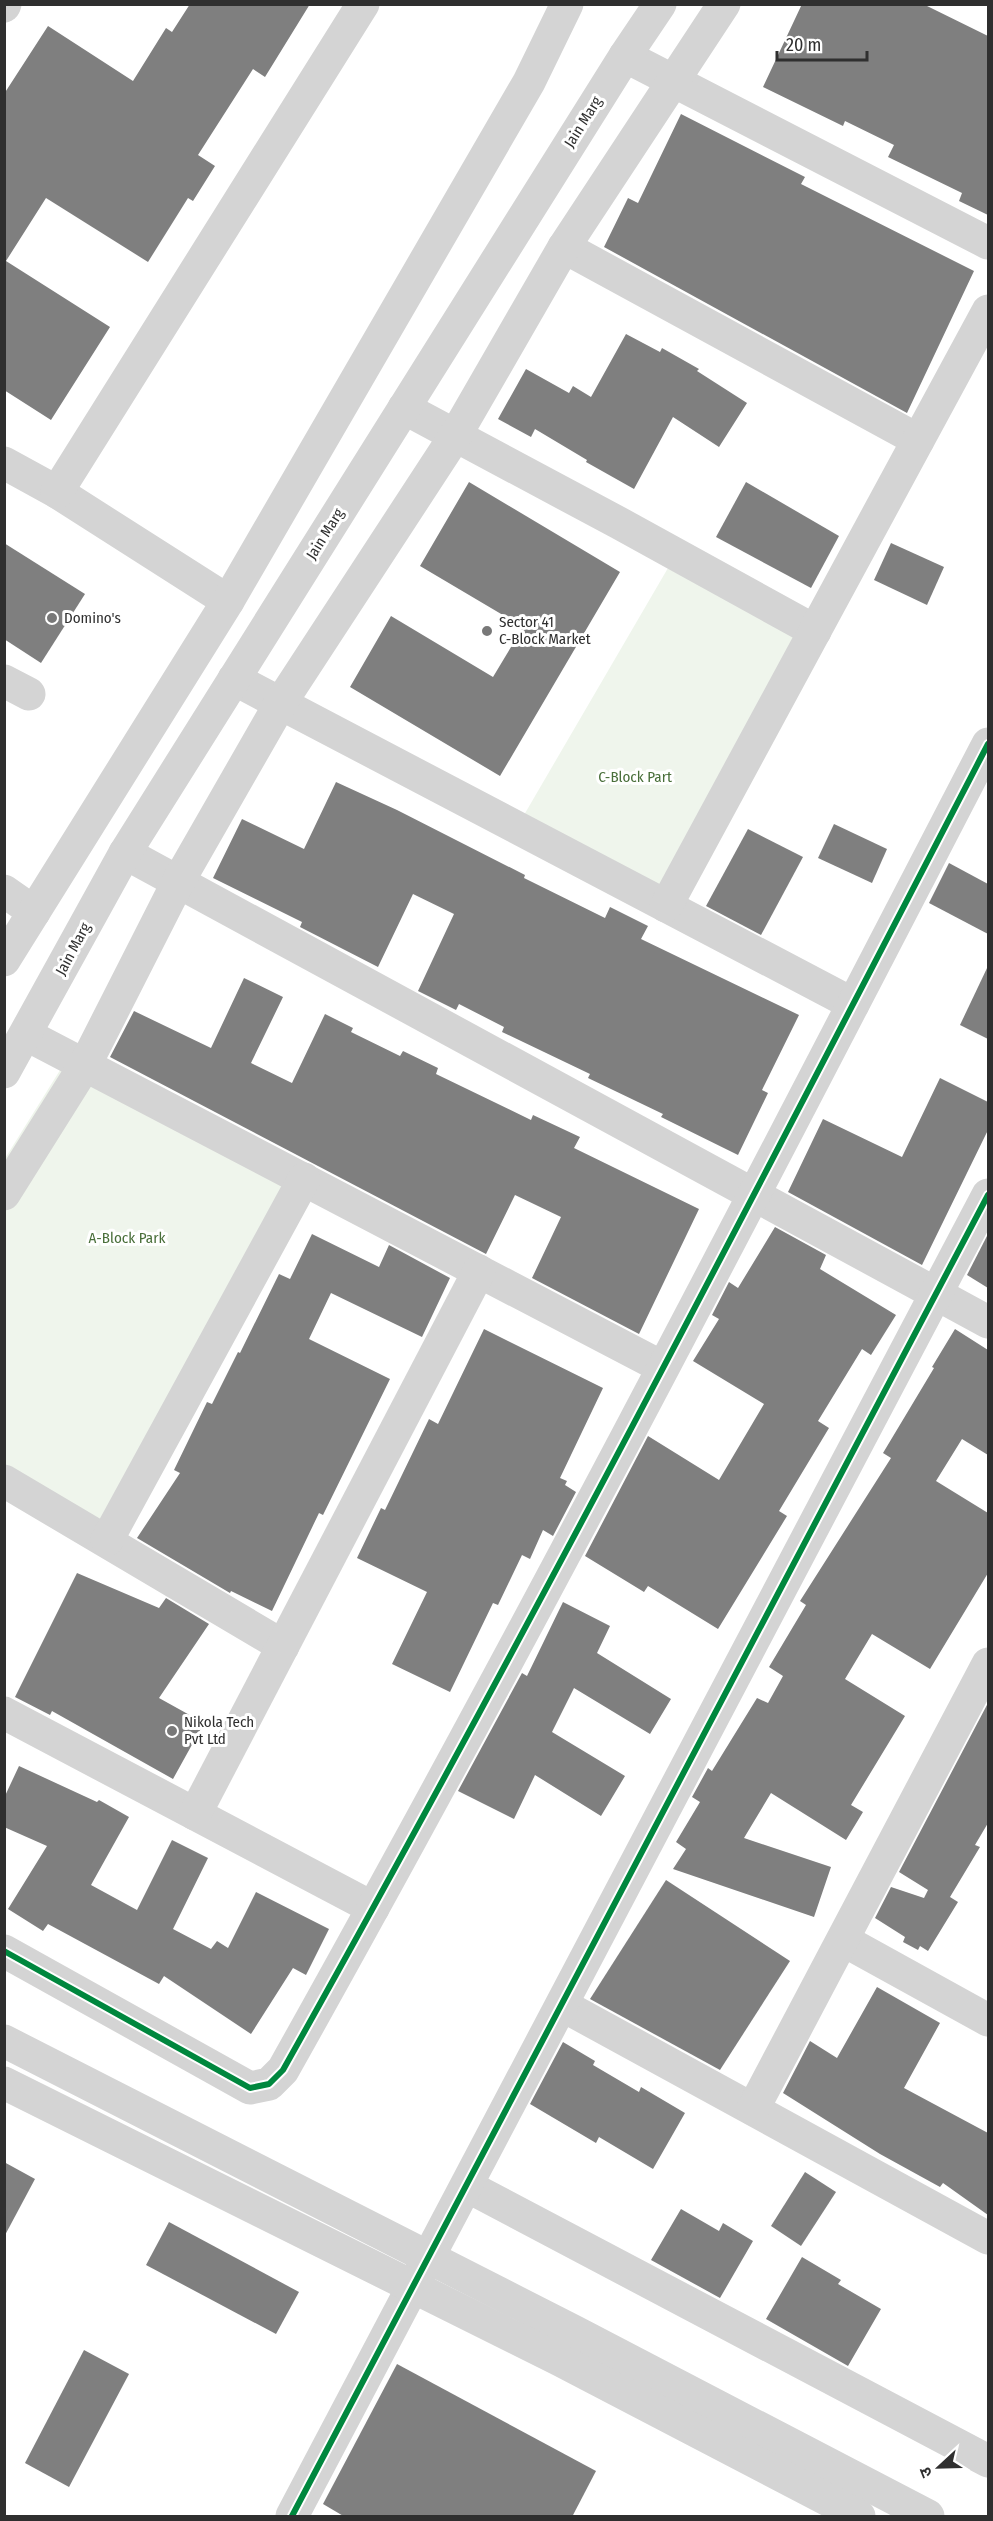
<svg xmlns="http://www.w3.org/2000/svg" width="993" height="2521" font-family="'Fira Sans Condensed','Noto Sans Devanagari',sans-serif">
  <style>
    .green { fill: #eff5ec }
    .building { fill: #7f7f7f }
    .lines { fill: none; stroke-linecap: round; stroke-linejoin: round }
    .minor { stroke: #d4d4d4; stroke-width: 33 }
    .tertiary { stroke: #d4d4d4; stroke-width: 33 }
    .cycleway-casing { stroke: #fff; stroke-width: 10 }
    .cycleway { stroke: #00873e; stroke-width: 6 }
    .poi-dot { fill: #787878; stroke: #fff; stroke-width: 2 }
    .labels { text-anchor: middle; stroke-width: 6; stroke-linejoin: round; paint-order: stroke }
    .street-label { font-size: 15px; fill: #2f2f2f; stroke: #fff }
    .poi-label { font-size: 15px; fill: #2f2f2f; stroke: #fff; text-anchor: start }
    .park-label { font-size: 15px; fill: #486e39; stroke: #fff }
  </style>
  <rect width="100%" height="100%" fill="#fff"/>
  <!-- green -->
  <g class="green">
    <polygon points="668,568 804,634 660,887 524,815"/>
    <polygon points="62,1067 295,1184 104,1527 5,1470 4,1160"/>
  </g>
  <!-- building -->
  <g class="building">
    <polygon points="190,4 310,4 265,77 253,69 198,155 215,166 193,201 188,198 148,262 46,198 6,261 110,327 51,420 4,390 4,94 48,26 133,81 166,28 172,32"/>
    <polygon points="802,4 923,4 988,36 988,215 959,201 962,193 888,157 894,145 845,121 843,126 763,87"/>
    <polygon points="681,114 805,177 801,184 974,271 907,413 604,247 628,198 638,203"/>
    <polygon points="626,334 660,352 662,348 699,369 697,371 747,403 719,447 673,417 634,489 586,462 587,460 535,429 531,437 498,419 526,369 569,393 573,386 591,397"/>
    <polygon points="469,482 620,572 500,776 350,687 391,616 493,677 523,627 420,566"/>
    <polygon points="746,482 839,536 811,588 716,537"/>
    <polygon points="4,543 85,594 41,663 4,639"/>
    <polygon points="891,543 944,567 927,605 874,580"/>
    <polygon points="336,782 397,810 525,875 524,878 605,918 610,907 648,926 641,939 799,1015 762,1090 768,1093 738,1155 661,1117 663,1114 588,1078 590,1074 502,1032 504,1027 459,1004 456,1010 418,991 454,914 413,894 378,967 300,927 302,922 213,878 242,819 304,849"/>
    <polygon points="834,824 887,849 872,883 818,858"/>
    <polygon points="748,829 803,857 761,935 706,906"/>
    <polygon points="949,863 988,884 988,934 929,903"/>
    <polygon points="988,966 988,1039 960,1025"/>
    <polygon points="244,978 283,997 251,1063 292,1083 325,1014 353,1028 351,1032 400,1056 403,1051 438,1068 436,1074 531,1120 533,1115 580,1137 574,1148 699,1209 639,1334 532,1278 561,1217 515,1195 486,1254 110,1057 134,1011 211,1048"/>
    <polygon points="940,1078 988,1102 988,1130 922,1265 788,1192 823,1119 902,1157"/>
    <polygon points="775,1227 826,1255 820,1269 896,1315 871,1355 862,1349 818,1421 829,1428 779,1511 787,1516 718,1629 648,1586 644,1592 585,1556 648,1436 719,1480 764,1404 693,1361 719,1319 712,1315 729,1282 738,1288"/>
    <polygon points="312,1234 379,1267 389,1245 450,1278 422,1337 331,1293 309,1339 390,1379 323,1515 319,1513 272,1611 231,1591 230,1593 137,1538 180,1473 174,1470 207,1402 212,1404 238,1352 240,1353 279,1274 290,1279"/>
    <polygon points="988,1234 988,1288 967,1275"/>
    <polygon points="484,1329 603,1388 560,1478 567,1481 565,1485 576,1492 553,1536 543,1530 530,1559 522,1555 498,1605 493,1603 450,1692 392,1664 427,1592 357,1558 381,1508 385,1510 429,1419 438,1424"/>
    <polygon points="955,1329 988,1350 988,1455 962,1439 936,1481 988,1513 988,1573 930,1669 872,1634 845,1679 905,1716 851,1805 863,1812 846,1840 771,1793 744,1838 831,1867 814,1917 673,1869 686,1849 676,1842 700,1802 692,1797 708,1768 712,1771 757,1698 768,1703 783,1676 769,1667 806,1605 800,1601 891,1458 883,1453 934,1368 932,1367"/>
    <polygon points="77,1573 159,1608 166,1598 209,1624 159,1698 204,1723 173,1779 52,1711 50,1715 15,1697"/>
    <polygon points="563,1602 610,1626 597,1653 671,1699 650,1734 574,1688 552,1732 625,1776 601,1816 535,1775 514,1819 458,1791 522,1673 527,1676"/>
    <polygon points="988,1703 988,1823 975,1845 980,1847 950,1897 958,1902 928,1951 920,1946 918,1950 903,1942 905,1937 875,1918 891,1887 924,1898 928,1890 899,1872"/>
    <polygon points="19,1766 97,1802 99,1800 129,1817 91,1885 137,1910 172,1840 208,1858 173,1929 211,1949 217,1941 228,1948 256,1892 329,1929 306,1975 293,1968 251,2034 164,1976 159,1984 48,1924 43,1931 8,1909 47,1846 4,1827 4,1798"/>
    <polygon points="666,1880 790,1961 720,2070 590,1999"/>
    <polygon points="877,1987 940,2023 904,2088 988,2133 988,2215 943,2183 940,2187 880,2154 783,2093 810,2041 837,2058"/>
    <polygon points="563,2042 595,2061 593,2065 639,2092 641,2087 685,2113 653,2169 599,2137 596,2143 530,2104"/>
    <polygon points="4,2162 35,2179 4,2237"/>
    <polygon points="805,2172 836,2192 801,2246 771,2226"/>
    <polygon points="681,2209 719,2231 723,2223 753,2241 720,2298 651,2260"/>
    <polygon points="169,2222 299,2292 276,2334 146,2265"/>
    <polygon points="802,2257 841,2280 838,2284 881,2309 848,2366 766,2319"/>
    <polygon points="84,2350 129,2374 69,2487 25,2463"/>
    <polygon points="397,2364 596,2471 572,2517 345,2517 323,2504"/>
  </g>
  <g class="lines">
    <!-- minor -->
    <g class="minor">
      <polyline points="4,6 5,4"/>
      <polyline points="625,56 988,243"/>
      <polyline points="564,247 918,440"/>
      <polyline points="404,408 619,523 815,631"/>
      <polyline points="4,463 57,492 228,601"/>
      <polyline points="57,492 363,4"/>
      <polyline points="234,679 853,1004"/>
      <polyline points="4,681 29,694"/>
      <polyline points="125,853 988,1322"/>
      <polyline points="4,891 34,912"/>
      <polyline points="666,906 988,311"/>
      <polyline points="27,1035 662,1367"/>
      <polyline points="4,1194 85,1065 178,882 280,704 455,436 564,247 724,4"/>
      <polyline points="4,1481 283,1646"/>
      <polyline points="107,1540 304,1179"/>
      <polyline points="4,1713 373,1908"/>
      <polyline points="195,1814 479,1271"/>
      <polyline points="843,1940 988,2020"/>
      <path d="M4 1951 250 2088 269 2084 283 2070C528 1633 758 1188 988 744"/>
      <polyline points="562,2005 988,2238"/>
      <polyline points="753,2109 988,1664"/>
      <polyline points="467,2186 988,2461"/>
      <polyline points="292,2516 988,1195"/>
    </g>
    <!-- tertiary -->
    <g class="tertiary">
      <polyline points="4,960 228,601 529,82 567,4"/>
      <polyline points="4,1072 125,853 625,56 660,4"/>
      <polyline points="4,2041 575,2332 928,2516"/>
      <polyline points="4,2083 560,2360 859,2516"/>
    </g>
    <!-- cycleway casing -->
    <g class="cycleway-casing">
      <g id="cycleway">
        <path d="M4 1951 250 2088 269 2084 283 2070C528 1633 758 1188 988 744"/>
        <polyline points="292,2516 988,1195"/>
      </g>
    </g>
    <!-- cycleway -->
    <use href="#cycleway" class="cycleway"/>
  </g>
  <!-- markers -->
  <g class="poi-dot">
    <circle cx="52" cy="618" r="6"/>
    <circle cx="487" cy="631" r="6"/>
    <circle cx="172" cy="1731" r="6"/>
  </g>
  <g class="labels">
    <!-- street labels -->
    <g class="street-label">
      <text transform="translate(583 122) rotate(-58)" y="5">Jain Marg</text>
      <text transform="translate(325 534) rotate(-58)" y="5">Jain Marg</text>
      <text transform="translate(73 949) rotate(-62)" y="5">Jain Marg</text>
    </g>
    <!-- poi labels -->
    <g class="poi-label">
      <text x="64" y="623">Domino's</text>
      <text x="499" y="627">Sector 41<tspan x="499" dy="17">C-Block Market</tspan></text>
      <text x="184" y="1727">Nikola Tech<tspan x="184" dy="17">Pvt Ltd</tspan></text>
    </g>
    <!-- park labels -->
    <g class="park-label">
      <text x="635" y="782">C-Block Part</text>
      <text x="127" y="1243">A-Block Park</text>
    </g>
  </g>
  <!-- border -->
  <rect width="993" height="2521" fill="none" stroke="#2f2f2f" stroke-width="12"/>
  <!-- north arrow -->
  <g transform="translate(939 2467) rotate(248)" stroke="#ffffff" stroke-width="4.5" paint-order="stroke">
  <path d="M0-4.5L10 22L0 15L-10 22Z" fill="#2f2f2f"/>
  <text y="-9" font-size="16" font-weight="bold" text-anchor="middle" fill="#2f2f2f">उ</text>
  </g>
  <!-- scale -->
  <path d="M777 51v9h90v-9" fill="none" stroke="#2f2f2f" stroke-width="3"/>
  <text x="786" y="51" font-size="18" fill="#2f2f2f" stroke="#ffffff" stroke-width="4.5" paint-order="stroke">20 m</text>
</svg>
